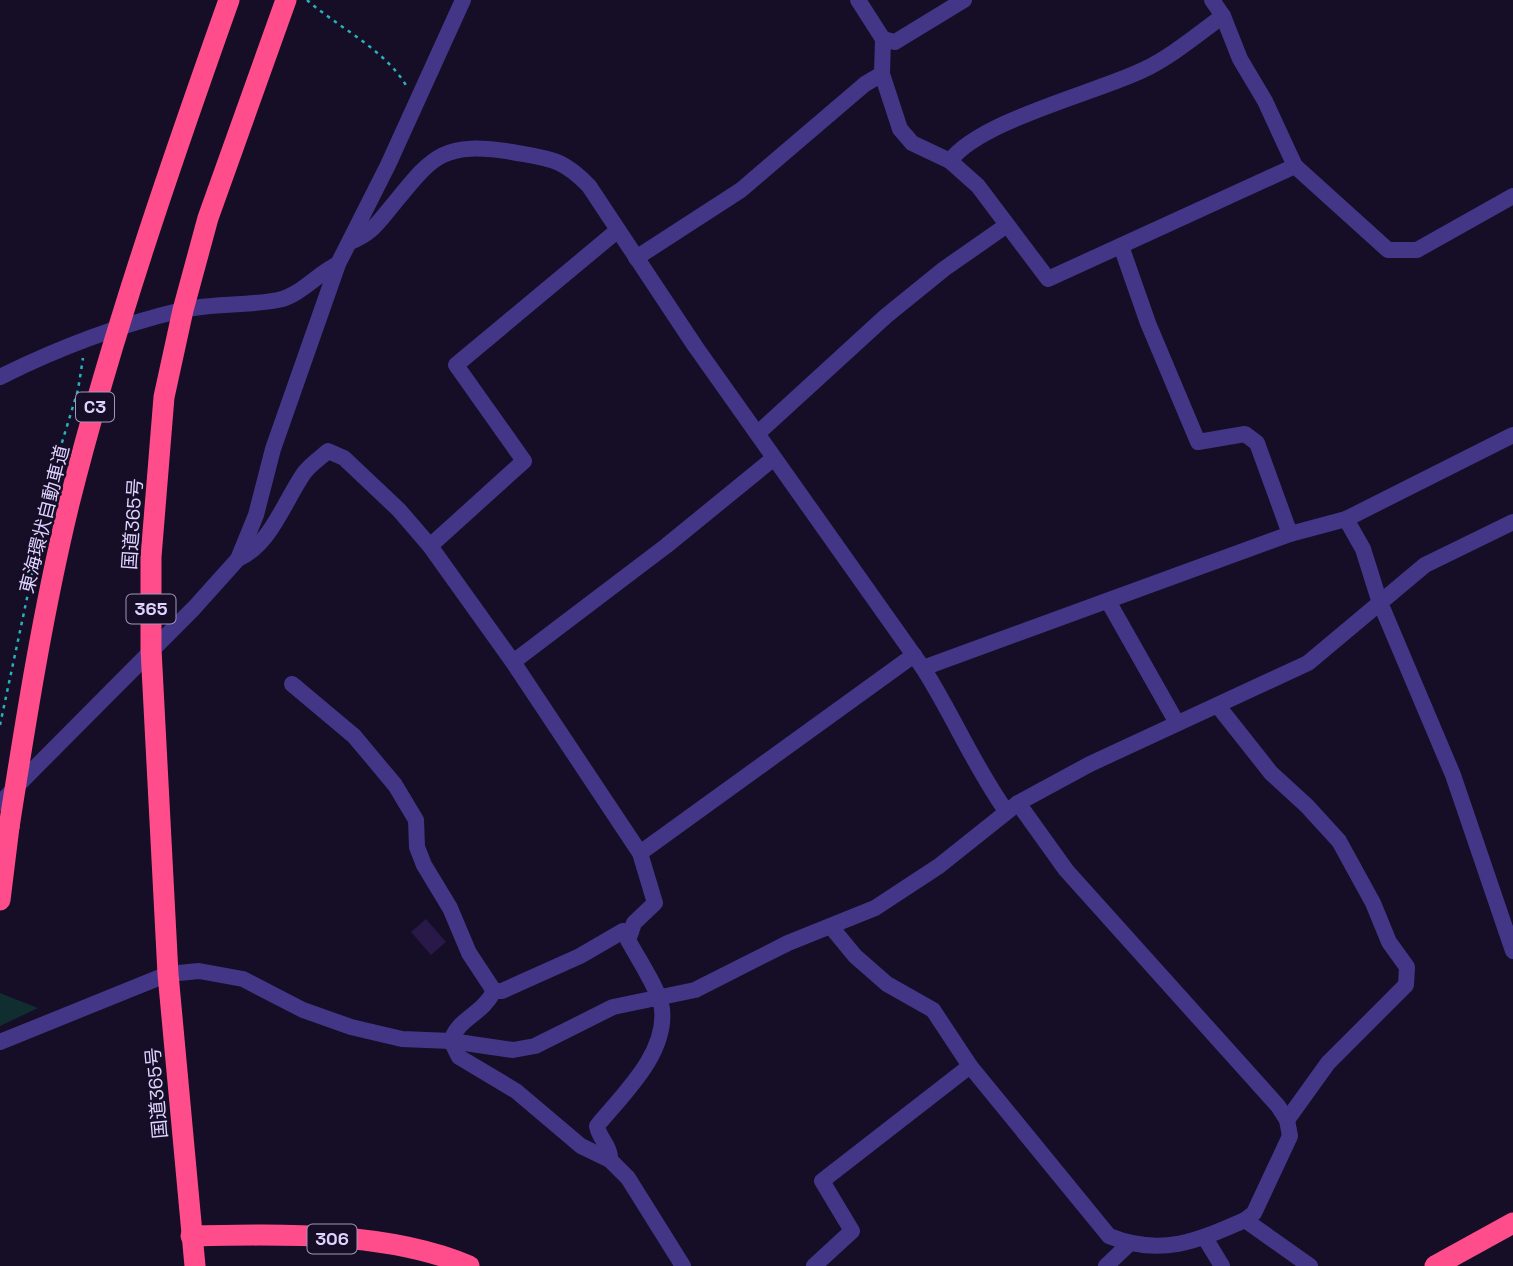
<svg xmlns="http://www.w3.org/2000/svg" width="1513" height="1266" font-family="'Space Grotesk','Noto Sans JP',sans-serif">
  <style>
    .green { fill: #102d30 }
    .building { fill: #281948 }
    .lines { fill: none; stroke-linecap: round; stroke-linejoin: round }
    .path { stroke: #28b2bd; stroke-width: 2.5; stroke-dasharray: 3.5 5; stroke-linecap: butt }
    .minor { stroke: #443687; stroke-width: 16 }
    .highway { stroke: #ff4d8b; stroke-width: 21 }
    .highway-bridge { stroke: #ff4d8b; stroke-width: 21 }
    .labels { text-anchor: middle; stroke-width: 5; stroke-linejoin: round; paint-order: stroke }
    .shield { fill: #150e26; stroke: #a297be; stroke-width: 2 }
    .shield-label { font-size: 18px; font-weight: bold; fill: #ded2ff }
    .street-label { font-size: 19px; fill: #ded2ff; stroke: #150e26 }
  </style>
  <rect width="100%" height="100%" fill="#150e26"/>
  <!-- green -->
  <polygon class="green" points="0,993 38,1008 0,1026"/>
  <!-- building -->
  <polygon class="building" points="426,919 446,942 431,955 411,932"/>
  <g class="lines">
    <!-- path -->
    <g class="path">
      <path d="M307 0C340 29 385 49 407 87"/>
      <polyline points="0,725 56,462 78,390 83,358"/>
    </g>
    <!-- minor -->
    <g class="minor">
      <polyline points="858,0 883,39 882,74 900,129 912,143 950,161 978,186 1048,279 1295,166 1265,101 1240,59 1223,16 1212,0"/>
      <polyline points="883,39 895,42 964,0"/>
      <path d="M950 161C979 121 1095 93 1143 70 1171 57 1198 34 1223 16"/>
      <polyline points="1295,166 1388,250 1417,250 1513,196"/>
      <path d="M350 242C368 235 375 227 387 212 431 159 438 140 512 152 550 159 562 158 589 186L695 346 923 668C953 715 974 766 1006 811"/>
      <polyline points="1121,246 1148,323 1198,442 1245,434 1257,443 1290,534"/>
      <polyline points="636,258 741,190 865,84 882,74"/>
      <path d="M0 377C58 348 119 325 182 310 214 303 247 306 278 300 300 296 318 273 338 264"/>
      <polyline points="758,433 886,316 944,269 1007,225"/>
      <polyline points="1346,519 1363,549 1379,600 1453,775 1513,951"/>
      <polyline points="430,546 524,461 456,365 618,230"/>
      <path d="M238 559C271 544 284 502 304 473 310 465 320 458 328 451L344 458 399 510 430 546 513 662 640 853 655 903 634 923 628 940C637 957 660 991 662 1009 667 1054 623 1094 597 1126 599 1139 611 1146 610 1160"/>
      <polyline points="1108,601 1177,723"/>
      <polyline points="513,662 666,546 774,458"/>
      <polyline points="923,668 1290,534 1346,519 1513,435"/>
      <polyline points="292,684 354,736 395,785 416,820 417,847 424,865 450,908 469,953 494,991 502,991 580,956 623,931 631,932"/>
      <polyline points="1218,706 1271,773 1307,806 1339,841 1373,903 1389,942 1407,967 1406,985 1328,1063 1287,1120"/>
      <polyline points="0,803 194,608 238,559 256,515 273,449 338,264 388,165 463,0"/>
      <polyline points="640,853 914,655"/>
      <path d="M832 928 855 956 887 984 933 1010 970 1066 1109 1236C1161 1257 1197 1241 1245 1220L1254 1213 1290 1136 1287 1120 1278 1106 1066 870 1018 803"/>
      <path d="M494 991C482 1015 458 1018 451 1041L459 1057 516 1091 581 1146 610 1160 628 1178 683 1266"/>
      <polyline points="0,1042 168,974 199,971 243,979 303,1010 351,1027 402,1039 451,1041 513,1050 535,1046 613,1007 695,990 788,943 875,908 939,866 1018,803 1090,764 1308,663 1425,565 1513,522"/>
      <polyline points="1245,1220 1310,1266"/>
      <polyline points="1205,1238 1222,1266"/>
      <polyline points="814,1266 852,1231 822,1181 970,1066"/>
      <polyline points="1106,1266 1129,1244"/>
    </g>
    <!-- highway -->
    <g class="highway">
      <polyline points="0,900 9,827"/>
      <path d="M191 1236C280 1234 387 1231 469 1266"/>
      <polyline points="195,1266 168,974 151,649 151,557 164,397 183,310 208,218 286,0"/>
      <polyline points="1435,1266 1513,1223"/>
    </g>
    <!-- highway-bridge -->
    <path class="highway-bridge" d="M9 827C26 719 43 611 69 504 112 333 170 166 229 0"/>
  </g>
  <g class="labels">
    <!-- shield labels -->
    <g class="shield">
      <rect x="76" y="392.5" width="38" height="29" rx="5"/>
      <rect x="126.5" y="594.5" width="49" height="29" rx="5"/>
      <rect x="307.5" y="1224.5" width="49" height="29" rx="5"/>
    </g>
    <g class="shield-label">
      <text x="95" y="413">C3</text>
      <text x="151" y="615">365</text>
      <text x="332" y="1245">306</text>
    </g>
    <!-- street labels -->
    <g class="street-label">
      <text transform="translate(44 519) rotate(-76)" y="7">東海環状自動車道</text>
      <text transform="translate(132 524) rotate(-86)" y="7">国道365号</text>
      <text transform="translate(156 1093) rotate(-95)" y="7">国道365号</text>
    </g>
  </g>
</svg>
